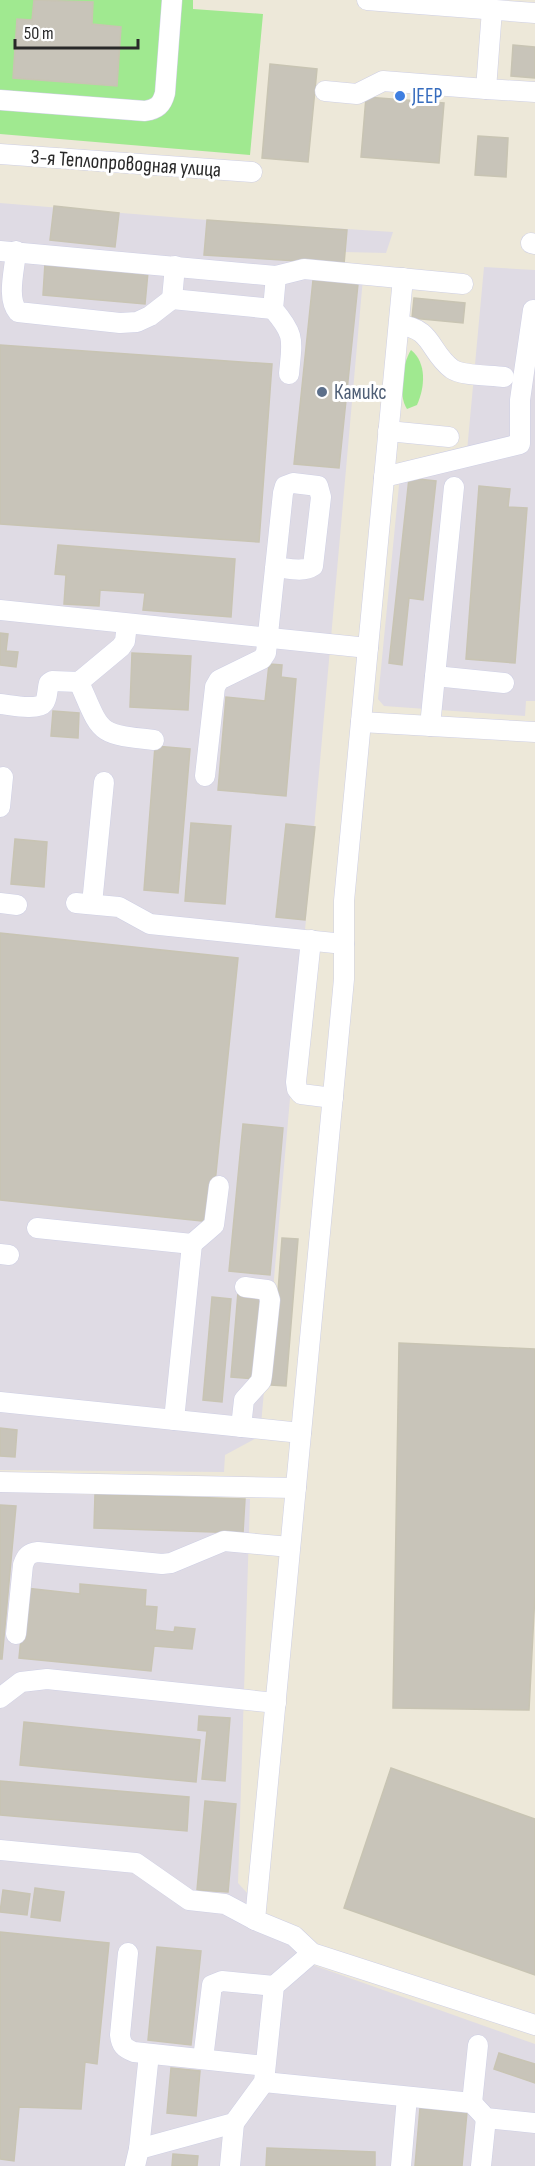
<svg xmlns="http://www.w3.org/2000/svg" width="535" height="2166" font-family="'Sofia Sans Condensed',sans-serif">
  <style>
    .industrial { fill: #dfdbe4 }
    .green { fill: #a0e990 }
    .building { fill: #c8c4b9; stroke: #c8c4b3; stroke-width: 1.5 }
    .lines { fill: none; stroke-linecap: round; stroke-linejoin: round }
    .minor-casing { stroke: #cecfe4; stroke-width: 21 }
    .minor { stroke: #fff; stroke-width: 20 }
    .shop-dot { fill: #3f7fe0; stroke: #fff; stroke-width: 2 }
    .service-dot { fill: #5c6f8a; stroke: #fff; stroke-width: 2 }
    .labels { text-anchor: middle; stroke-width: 6; stroke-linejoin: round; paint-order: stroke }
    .shop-label { font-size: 21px; fill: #366cbe; stroke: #fff; text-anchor: start }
    .street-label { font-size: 21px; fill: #292929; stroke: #fff }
    .service-label { font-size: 21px; fill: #4e5e75; stroke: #fff; text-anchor: start }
  </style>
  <rect width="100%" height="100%" fill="#ede8d9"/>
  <!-- industrial -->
  <g class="industrial">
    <polygon points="0,203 207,220 393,232 386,253 344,252 344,264 363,278 260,1436 225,1455 224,1472 0,1470"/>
    <polygon points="484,267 535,270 535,701 526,701 525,716 384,706 378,699 400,475 466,462"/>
    <polygon points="0,1492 250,1499 238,1883 313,1965 535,2044 535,2166 0,2166"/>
  </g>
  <!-- green -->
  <g class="green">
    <polygon points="0,0 193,0 193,9 263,14 250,155 0,134"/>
    <path d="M411 350C427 363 425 387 417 405L407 409C398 396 402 364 411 350Z"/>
  </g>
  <!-- building -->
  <g class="building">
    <polygon points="34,0 93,2 92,24 121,27 117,86 13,78 17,19 32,20"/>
    <polygon points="513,45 535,47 535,78 511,76"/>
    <polygon points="270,64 317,69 308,162 262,158"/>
    <polygon points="366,97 444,103 439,163 361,157"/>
    <polygon points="478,136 508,138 506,177 475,175"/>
    <polygon points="54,206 119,213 115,247 50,240"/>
    <polygon points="207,220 347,230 344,264 204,255"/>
    <polygon points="45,263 148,272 145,304 43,295"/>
    <polygon points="313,280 358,284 339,468 294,464"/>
    <polygon points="414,298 465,303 463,323 412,318"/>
    <polygon points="0,345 272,364 259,542 0,524"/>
    <polygon points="409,478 436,481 423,600 409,598 402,665 389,663"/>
    <polygon points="479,486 510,489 508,507 527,508 515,663 466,659"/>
    <polygon points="58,545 235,559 231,617 143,610 145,593 100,590 99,606 64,604 66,575 55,574"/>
    <polygon points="0,633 8,634 6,651 18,652 16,667 0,665"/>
    <polygon points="132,653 191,656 188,710 130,707"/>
    <polygon points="269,664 282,665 281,677 296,679 286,796 218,790 226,697 265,701"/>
    <polygon points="53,711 79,713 78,738 51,736"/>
    <polygon points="155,746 190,749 178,893 144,890"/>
    <polygon points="191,823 231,826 225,904 185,901"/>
    <polygon points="286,824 315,827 305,920 276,917"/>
    <polygon points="15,839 47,842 44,887 11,884"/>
    <polygon points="0,933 238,958 211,1222 0,1200"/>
    <polygon points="243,1124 283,1128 270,1275 229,1271"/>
    <polygon points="282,1238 298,1239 286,1386 271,1385"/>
    <polygon points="238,1292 263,1295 256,1379 231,1377"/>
    <polygon points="212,1297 231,1299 222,1402 203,1400"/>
    <polygon points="399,1343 535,1349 535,1594 529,1710 393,1708"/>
    <polygon points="0,1428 17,1430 15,1457 0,1456"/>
    <polygon points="95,1494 245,1499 243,1533 94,1528"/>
    <polygon points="0,1505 16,1506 2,1659 0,1659"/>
    <polygon points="80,1584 146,1590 145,1606 157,1607 155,1630 174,1632 175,1627 195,1629 192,1649 154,1646 151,1671 19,1658 26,1588 80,1594"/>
    <polygon points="199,1716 230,1718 225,1781 202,1779 207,1731 198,1730"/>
    <polygon points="24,1722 200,1740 196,1782 20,1765"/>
    <polygon points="391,1768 535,1819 535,1975 344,1908"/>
    <polygon points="0,1781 189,1797 187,1831 0,1815"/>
    <polygon points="205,1801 236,1804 228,1892 197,1890"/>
    <polygon points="35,1888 64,1892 60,1921 31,1917"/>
    <polygon points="3,1890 30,1894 27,1915 0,1912"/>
    <polygon points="0,1932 109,1943 97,2064 85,2062 81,2109 19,2107 14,2161 0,2159"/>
    <polygon points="157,1947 201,1951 191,2045 148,2040"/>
    <polygon points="499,2053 535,2064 535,2083 494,2069"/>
    <polygon points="171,2068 200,2071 196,2116 167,2113"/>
    <polygon points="420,2108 467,2112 462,2166 415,2166"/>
    <polygon points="267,2148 375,2152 375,2166 266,2166"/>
    <polygon points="173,2154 198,2156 197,2166 172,2166"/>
  </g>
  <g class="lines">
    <!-- minor casing -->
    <g class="minor-casing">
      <g id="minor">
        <polyline points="367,0 535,13"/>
        <polyline points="492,10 486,89 535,92"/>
        <polyline points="325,91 357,94 383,81 486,89"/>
        <path d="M0 100 145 111C157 109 162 105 165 93L172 0"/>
        <polyline points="0,154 252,172"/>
        <polyline points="531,243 535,244"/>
        <polyline points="0,251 276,276 304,269 463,284"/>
        <path d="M16 251C15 269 6 298 18 312L120 323 137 322 150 316 172 299"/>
        <polyline points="175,266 172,299 273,309"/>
        <path d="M276 276 273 309C296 336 292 340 289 374"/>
        <polyline points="403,278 344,901 344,979 255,1920 294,1936 312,1953 535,2025"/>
        <path d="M399 325C433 328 429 352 452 369 462 376 491 375 504 377"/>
        <polyline points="388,431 449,437"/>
        <polyline points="384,477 520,444 520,400 533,310"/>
        <polyline points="0,610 368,648"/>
        <polyline points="435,676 504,683"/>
        <path d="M79 682C102 734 96 734 154 740"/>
        <path d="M0 704C10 705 38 711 44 703 48 698 47 689 49 683L52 681 79 682 121 647 125 641 127 624"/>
        <polyline points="361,722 535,732"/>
        <polyline points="430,726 454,487"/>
        <path d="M205 776 215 687 219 680 262 659 266 653 283 493 285 486 293 483 318 486 321 497 313 566C303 573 287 568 275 567"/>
        <polyline points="0,807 3,777"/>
        <polyline points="0,903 17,905"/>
        <polyline points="76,903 119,907 150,924 344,944"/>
        <polyline points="92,904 104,782"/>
        <polyline points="311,940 296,1082 297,1089 301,1094 333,1098"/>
        <polyline points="37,1228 192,1244 174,1420"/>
        <polyline points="192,1244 214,1225 219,1186"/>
        <polyline points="0,1254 9,1255"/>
        <polyline points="0,1402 301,1433"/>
        <polyline points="241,1427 244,1400 261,1381 262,1375 270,1300 267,1290 245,1287"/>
        <polyline points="0,1482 296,1488"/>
        <path d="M16 1634 23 1565C26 1556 29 1553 38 1552L162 1564 171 1563 224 1541 290 1547"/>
        <polyline points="0,1698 21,1682 47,1679 276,1703"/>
        <polyline points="0,1850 136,1863 189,1900 225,1904 255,1920"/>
        <path d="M128 1953 120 2035C121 2045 124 2048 134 2052L265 2066"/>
        <polyline points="203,2059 212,1985 222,1981 274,1986"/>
        <polyline points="264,2082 472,2103 486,2118 535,2123"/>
        <polyline points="472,2103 478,2045"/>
        <polyline points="139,2149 149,2054"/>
        <polyline points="135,2166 139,2149 234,2123 264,2082 274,1986 312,1953"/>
        <polyline points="230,2166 234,2123"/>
        <polyline points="401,2166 407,2097"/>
        <polyline points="481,2166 486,2118"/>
      </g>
    </g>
    <!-- minor -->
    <use href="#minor" class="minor"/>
  </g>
  <!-- markers -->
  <circle class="shop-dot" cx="400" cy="96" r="6"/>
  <circle class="service-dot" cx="322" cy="392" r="6"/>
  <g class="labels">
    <!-- shop labels -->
    <g class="shop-label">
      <text x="412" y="103">JEEP</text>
    </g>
    <!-- street labels -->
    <g class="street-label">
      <text transform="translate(126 163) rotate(4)" y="7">3-я Теплопроводная улица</text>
    </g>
    <!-- service labels -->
    <g class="service-label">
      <text x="334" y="399">Камикс</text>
    </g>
  </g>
  <!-- scale -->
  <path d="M15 39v9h123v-9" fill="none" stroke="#292929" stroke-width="3"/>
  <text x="24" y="39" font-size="18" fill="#292929" stroke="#ffffff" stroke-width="4.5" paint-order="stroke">50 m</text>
</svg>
